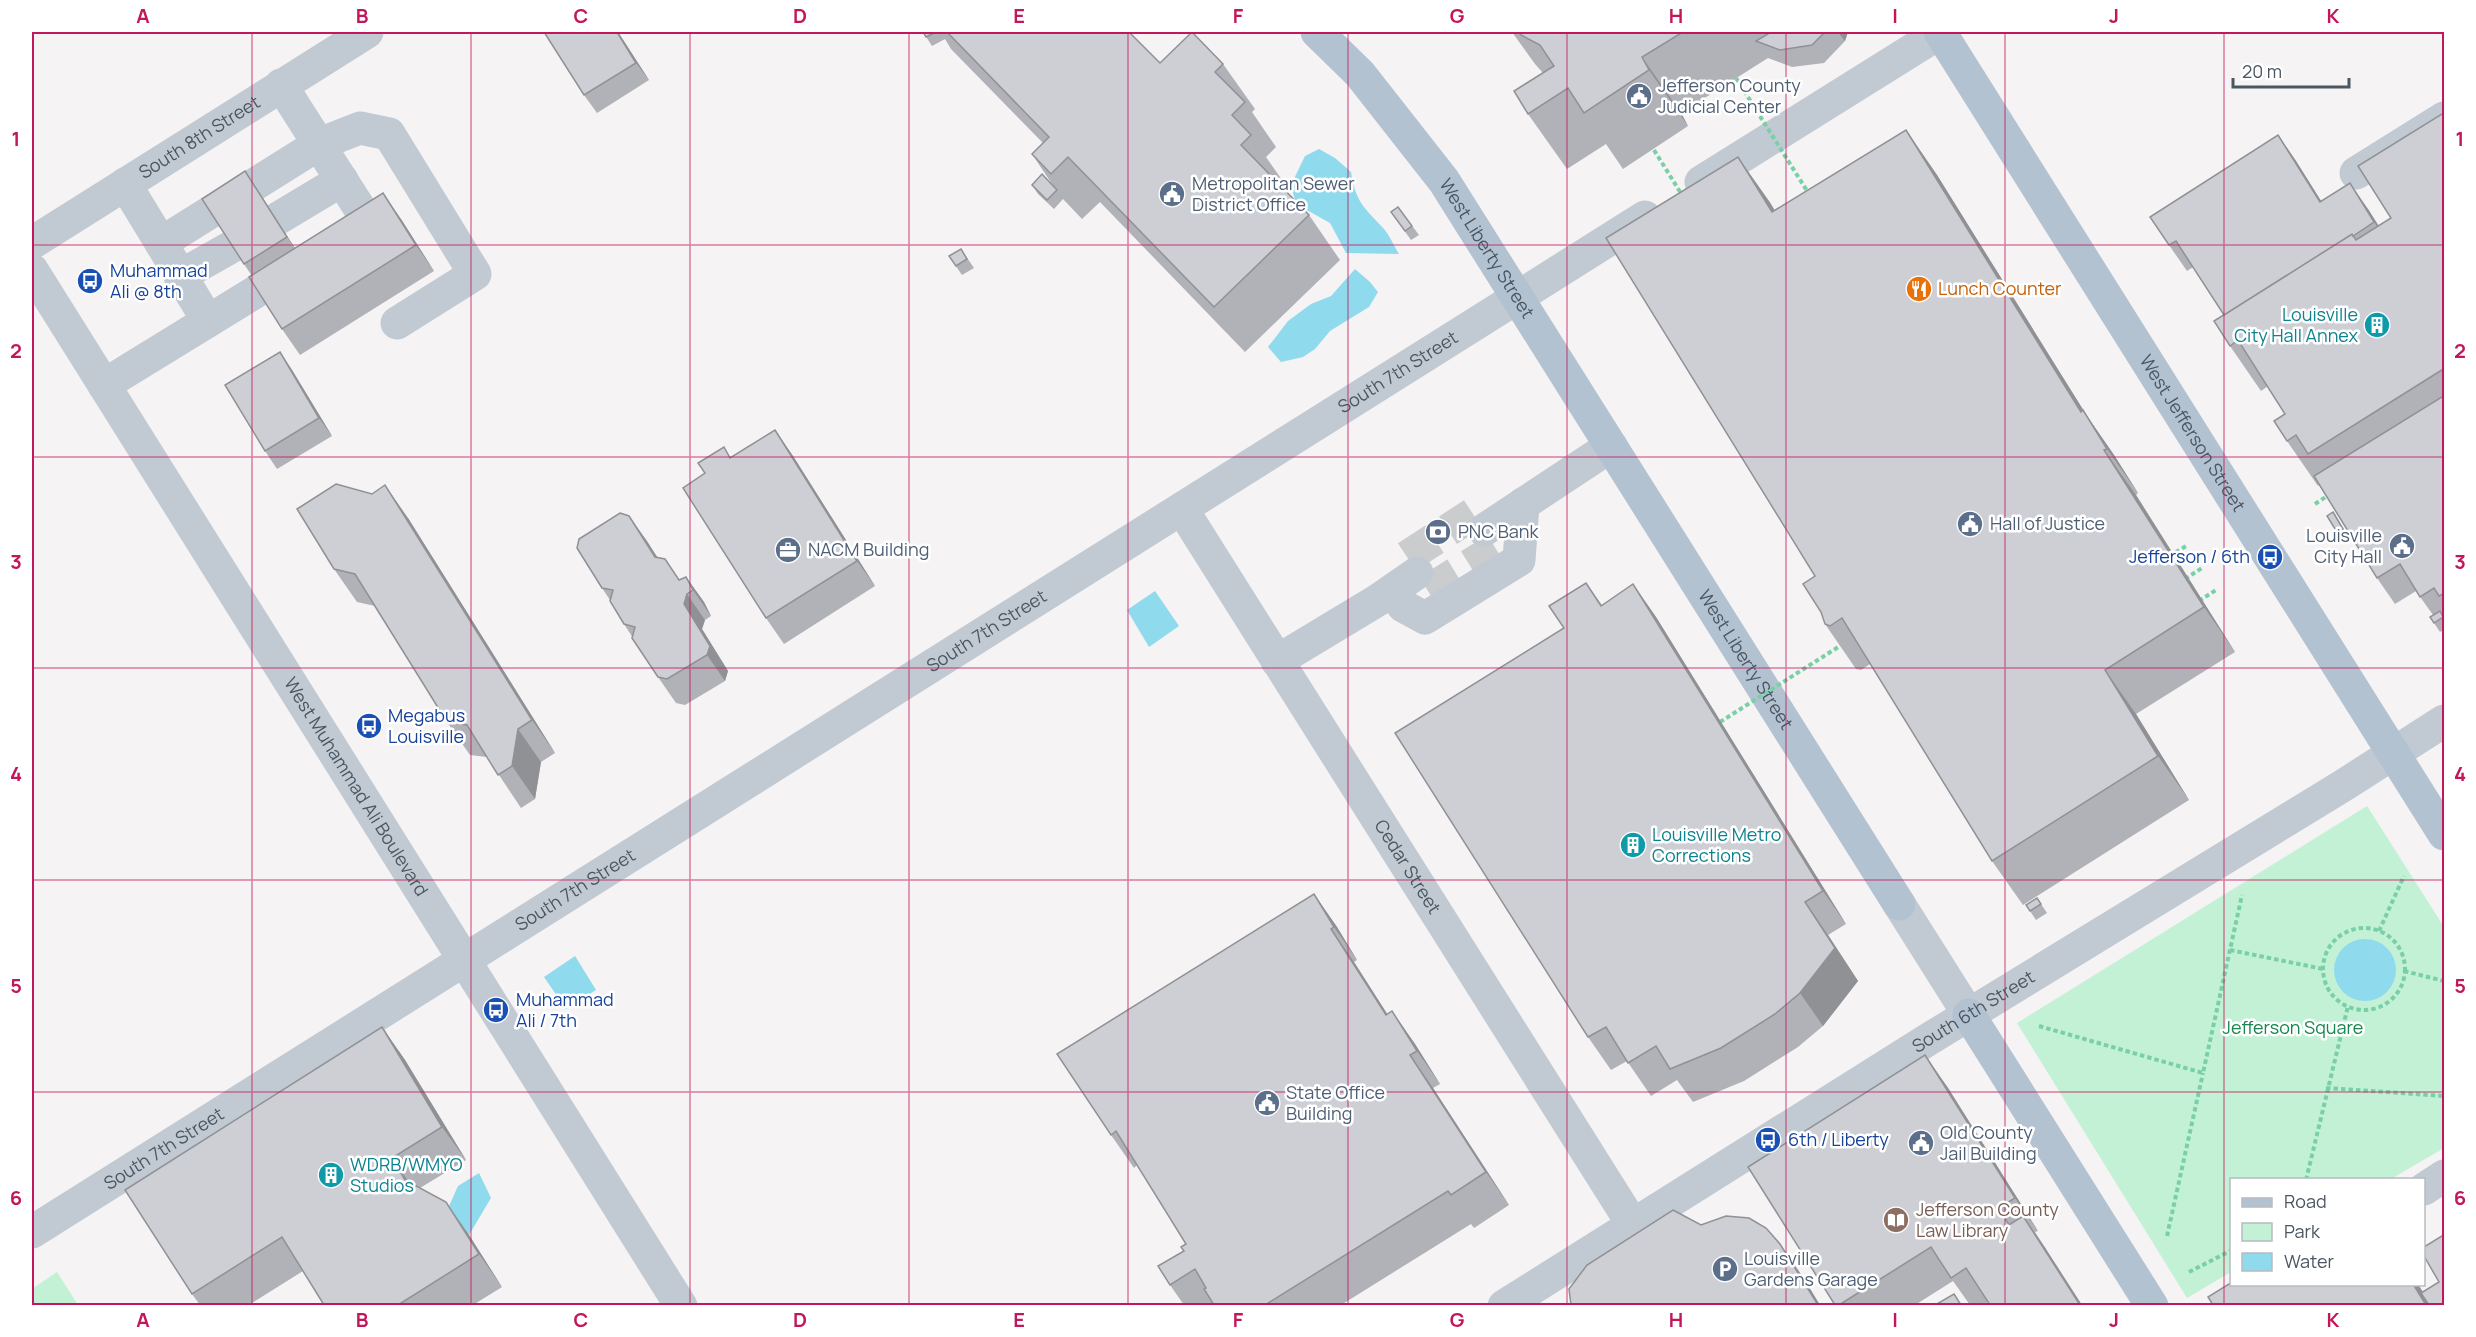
<svg xmlns="http://www.w3.org/2000/svg" width="2476" height="1337" font-family="Manrope,sans-serif">
  <style>
    .green { fill: #c3f1d5 }
    .water { fill: #90daee }
    .lines { fill: none; stroke-linecap: round; stroke-linejoin: round }
    .minor-tunnel { stroke: #caccce; stroke-width: 33; stroke-dasharray: 33 16; stroke-linecap: butt }
    .path { stroke: #7ad0a6; stroke-width: 4; stroke-dasharray: 4.5 3; stroke-linecap: butt }
    .minor { stroke: #c1cad2; stroke-width: 33 }
    .major { stroke: #b3c2d1; stroke-width: 33 }
    .path-bridge { stroke: #7ad0a6; stroke-width: 4; stroke-dasharray: 4.5 3; stroke-linecap: butt }
    .wall { fill: #b0b2b7 }
    .shaded-wall { fill: #909195 }
    .building { fill: #cdcfd5; stroke: #909195; stroke-width: 1.5 }
    .grid { fill: none; stroke: #c2185b; stroke-width: 1.5; stroke-opacity: 0.55 }
    .labels { text-anchor: middle; stroke-width: 5; stroke-linejoin: round; paint-order: stroke }
    .service-label { font-size: 18px; fill: #4e5e75; stroke: #fff; text-anchor: start }
    .street-label { font-size: 18px; fill: #4a5661; stroke: #fff }
    .transit-label { font-size: 18px; fill: #164399; stroke: #fff; text-anchor: start }
    .food-label { font-size: 18px; fill: #c56008; stroke: #fff; text-anchor: start }
    .culture-label { font-size: 18px; fill: #0d838f; stroke: #fff; text-anchor: start }
    .park-label { font-size: 18px; fill: #17864f; stroke: #fff }
    .education-label { font-size: 18px; fill: #785e54; stroke: #fff; text-anchor: start }
    .neatline { fill: none; stroke: #c2185b; stroke-width: 2 }
    .grid-label { font-size: 20px; text-anchor: middle; font-weight: bold; fill: #c2185b }
  </style>
  <rect width="100%" height="100%" fill="#f5f3f3"/>
  <!-- green -->
  <g class="green">
    <polygon points="2367,806 2444,927 2444,1148 2391,1179 2232,1180 2231,1272 2187,1298 2017,1023"/>
    <polygon points="57,1272 78,1305 32,1305 32,1289"/>
  </g>
  <!-- water -->
  <g class="water">
    <path d="M1319 149 1335 158 1351 172C1356 203 1364 207 1384 229 1390 236 1394 246 1399 254L1346 253 1330 223 1296 204 1291 185 1305 156Z"/>
    <polygon points="1355,269 1370,282 1378,292 1369,307 1330,331 1315,349 1303,357 1281,362 1268,347 1288,321 1311,304 1331,296"/>
    <polygon points="1155,591 1179,626 1149,647 1127,610"/>
    <circle cx="2365" cy="970" r="31"/>
    <polygon points="575,956 596,990 566,1009 544,977"/>
    <polygon points="479,1173 491,1198 469,1235 445,1215 458,1186"/>
  </g>
  <g class="lines">
    <!-- minor-tunnel -->
    <g class="minor-tunnel">
      <polyline points="1407,557 1473,514"/>
      <polyline points="1428,591 1496,549"/>
    </g>
    <!-- path -->
    <g class="path">
      <polyline points="2315,504 2330,494"/>
      <polyline points="2169,556 2188,545"/>
      <polyline points="2185,579 2202,568"/>
      <polyline points="2199,601 2216,590"/>
      <circle cx="2364" cy="969" r="41"/>
      <polyline points="2379,931 2404,876"/>
      <polyline points="2230,950 2323,969"/>
      <polyline points="2404,971 2444,981"/>
      <polyline points="2039,1026 2203,1073 2242,895"/>
      <polyline points="2326,1088 2444,1096"/>
      <polyline points="2306,1180 2348,1006"/>
      <polyline points="2167,1236 2203,1073"/>
      <polyline points="2189,1272 2232,1250"/>
    </g>
    <!-- minor -->
    <g class="minor">
      <polyline points="281,85 369,223 346,237"/>
      <polyline points="2356,173 2444,118"/>
      <polyline points="1701,182 1941,32"/>
      <polyline points="125,184 161,243 319,144 360,128 389,134 475,274 397,323"/>
      <polyline points="277,219 342,180"/>
      <path id="s1" d="M32 243 367 32"/>
      <polyline points="161,243 208,321"/>
      <path id="s2" d="M32 270 681 1306"/>
      <polyline points="180,276 233,246"/>
      <polyline points="104,385 296,267"/>
      <path id="s3" d="M1182 509 1633 1225"/>
      <polyline points="1484,530 1611,446"/>
      <polyline points="1403,606 1425,618 1519,560 1523,504"/>
      <polyline points="1277,661 1378,600 1417,573"/>
      <polyline points="1899,904 1969,1015"/>
      <polyline points="2424,1189 2444,1176"/>
      <path id="s4" d="M32 1232 1645 217"/>
      <path id="s5" d="M1504 1306 1929 1039 2344 785 2444 721"/>
    </g>
    <!-- major -->
    <g class="major">
      <path id="s6" d="M1317 32 1360 74 1444 181 1899 904"/>
      <path id="s7" d="M1940 32 2444 834"/>
      <polyline points="1969,1015 2152,1306"/>
    </g>
    <!-- path-bridge -->
    <g class="path-bridge">
      <polyline points="1736,78 1809,194"/>
      <polyline points="1654,150 1682,195"/>
      <polyline points="1720,722 1843,644"/>
    </g>
  </g>
  <!-- wall -->
  <g class="wall">
    <polygon points="544,32 618,32 649,80 597,113 584,95"/>
    <polygon points="923,32 1129,32 1160,63 1223,64 1255,109 1252,112 1276,147 1266,157 1282,180 1278,184 1309,215 1340,260 1245,352 1100,202 1082,219 1063,199 1054,209 1038,194 1032,185 1056,190 1032,154 1043,143 951,49 945,39 932,46"/>
    <polygon points="1512,32 1848,32 1845,41 1824,63 1792,67 1768,58 1681,113 1688,126 1623,169 1606,144 1567,169 1528,114 1543,73 1535,64"/>
    <polygon points="2445,112 2445,629 2440,632 2434,623 2433,615 2416,591 2395,604 2377,578 2319,485 2318,486 2287,441 2285,414 2268,386 2261,391 2230,346 2224,315 2193,267 2187,271 2169,245 2278,135 2296,161 2321,201 2368,209 2379,226 2391,218"/>
    <polygon points="1906,130 1937,175 2087,416 2114,455 2138,493 2136,495 2235,652 2136,714 2189,800 2023,905 1992,861 1870,664 1861,670 1856,669 1825,624 1815,576 1769,201 1775,211"/>
    <polygon points="257,189 295,248 401,219 434,271 300,355 282,329 252,276 244,264"/>
    <polygon points="1398,207 1419,235 1411,240 1391,212"/>
    <polygon points="961,249 974,268 962,275 949,256"/>
    <polygon points="280,352 292,370 332,436 277,469 265,451"/>
    <polygon points="775,430 793,456 875,586 784,644 766,618 705,473 724,447 731,458"/>
    <polygon points="2333,512 2349,538 2343,541 2337,532"/>
    <polygon points="629,516 657,557 679,580 686,577 704,602 711,616 705,620 702,629 728,671 725,681 685,705 676,703 658,677 624,624 610,600 602,588"/>
    <polygon points="408,518 555,753 541,762 535,799 521,808 487,757 470,755 447,722 375,606 357,602 334,569"/>
    <polygon points="1586,583 1602,605 1633,584 1656,617 1846,924 1828,935 1858,981 1823,1026 1798,1047 1744,1081 1693,1102 1677,1080 1651,1096 1627,1061 1611,1070 1588,1037 1564,628"/>
    <polygon points="1314,894 1337,927 1357,960 1354,962 1387,1014 1392,1011 1415,1044 1440,1084 1433,1088 1509,1205 1474,1228 1471,1224 1341,1305 1184,1305 1170,1285 1186,1244 1137,1165 1134,1168 1111,1135"/>
    <polygon points="2037,898 2047,913 2036,920 2026,905"/>
    <polygon points="382,1027 405,1060 466,1160 420,1188 446,1202 469,1235 502,1287 473,1305 324,1305 303,1271 249,1305 200,1305 192,1294"/>
    <polygon points="1925,1055 1948,1088 2038,1231 2035,1232 2046,1249 1988,1302 1983,1305 1970,1305 1953,1281 1915,1305 1835,1305"/>
  </g>
  <!-- shaded-wall -->
  <g class="shaded-wall">
    <polygon points="617,32 618,32 649,80 636,63"/>
    <polygon points="1838,32 1848,32 1845,41"/>
    <polygon points="1642,57 1681,113 1688,126 1649,70"/>
    <polygon points="1906,130 1937,175 2087,416 2114,455 2138,493 2081,412"/>
    <polygon points="2278,135 2296,161 2338,228 2320,202"/>
    <polygon points="1738,157 1769,201 1803,257 1772,212"/>
    <polygon points="245,171 257,189 299,255 287,237"/>
    <polygon points="2350,183 2368,209 2392,248 2374,222"/>
    <polygon points="383,193 401,219 434,271 416,245"/>
    <polygon points="280,352 292,370 332,436 319,418"/>
    <polygon points="775,430 793,456 875,586 857,561"/>
    <polygon points="2104,450 2136,495 2235,652 2204,607"/>
    <polygon points="385,485 408,518 555,753 532,720"/>
    <polygon points="629,516 647,541 673,582 655,557"/>
    <polygon points="686,577 704,602 711,616 693,590"/>
    <polygon points="1633,584 1656,617 1846,924 1823,891"/>
    <polygon points="687,594 705,620 702,629 728,671 725,681 707,655 684,604"/>
    <polygon points="2105,670 2136,714 2189,800 2158,756"/>
    <polygon points="518,729 541,762 535,799 512,766"/>
    <polygon points="1314,894 1337,927 1357,960 1334,927"/>
    <polygon points="1805,902 1828,935 1858,981 1823,1026 1800,993"/>
    <polygon points="1331,929 1354,962 1409,1048 1386,1015"/>
    <polygon points="1392,1011 1415,1044 1440,1084 1417,1051"/>
    <polygon points="382,1027 405,1060 466,1160 442,1127"/>
    <polygon points="1410,1055 1433,1088 1509,1205 1486,1172"/>
    <polygon points="1925,1055 1948,1088 2038,1231 2015,1198"/>
    <polygon points="392,1158 415,1191 405,1180"/>
    <polygon points="446,1202 469,1235 502,1287 479,1254"/>
    <polygon points="2023,1216 2046,1249 2082,1305 2080,1305"/>
    <polygon points="1780,1244 1803,1277 1820,1305 1818,1305"/>
    <polygon points="2413,1284 2418,1284 2431,1305 2426,1305"/>
  </g>
  <!-- building -->
  <g class="building">
    <polygon points="544,32 617,32 636,63 584,95"/>
    <polygon points="923,32 936,32 926,37"/>
    <polygon points="947,32 1129,32 1160,63 1192,32 1223,64 1215,72 1245,102 1232,115 1251,135 1241,145 1309,215 1214,307 1068,157 1051,174 1032,154 1049,137"/>
    <polygon points="1518,32 1683,32 1642,57 1649,70 1584,113 1568,88 1528,114 1514,91 1554,66 1540,45 1521,35"/>
    <polygon points="1771,32 1825,32 1812,45 1780,50 1756,41"/>
    <polygon points="2445,112 2445,368 2308,454 2296,435 2287,441 2274,421 2285,414 2238,340 2230,346 2214,321 2352,234 2356,240 2391,218 2358,166"/>
    <polygon points="1906,130 2081,412 2083,410 2107,449 2104,450 2204,607 2105,670 2158,756 1992,861 1842,618 1830,626 1825,624 1821,612 1803,584 1815,576 1606,238 1738,157 1772,212"/>
    <polygon points="2278,135 2320,202 2350,183 2374,222 2353,236 2352,234 2224,315 2176,241 2169,245 2150,217"/>
    <polygon points="245,171 287,237 244,264 202,199"/>
    <polygon points="1042,174 1057,190 1047,200 1032,185"/>
    <polygon points="383,193 416,245 282,329 249,277"/>
    <polygon points="1398,207 1412,226 1405,231 1391,212"/>
    <polygon points="961,249 967,259 956,266 949,256"/>
    <polygon points="280,352 319,418 265,451 225,385"/>
    <polygon points="2445,395 2445,593 2439,596 2434,588 2420,597 2400,564 2377,578 2314,476"/>
    <polygon points="775,430 857,561 766,618 683,488 705,473 698,463 724,447 730,458"/>
    <polygon points="336,484 372,494 385,485 532,720 518,729 512,766 498,775 467,725 447,722 355,574 334,569 297,509"/>
    <polygon points="2333,512 2343,529 2337,532 2327,516"/>
    <polygon points="620,513 629,516 655,557 665,559 679,580 686,577 693,590 687,594 684,604 710,646 707,655 667,679 658,677 632,638 635,627 624,624 610,601 613,590 602,588 577,548 579,539"/>
    <polygon points="1586,583 1601,606 1633,584 1823,891 1805,902 1835,948 1800,993 1775,1014 1721,1048 1670,1069 1656,1046 1628,1063 1606,1027 1588,1037 1395,733 1564,628 1549,606"/>
    <polygon points="2440,611 2443,617 2434,623 2430,617"/>
    <polygon points="1314,894 1334,927 1331,929 1386,1015 1392,1011 1417,1051 1410,1055 1486,1172 1451,1195 1448,1191 1265,1305 1214,1305 1204,1289 1206,1288 1195,1269 1170,1285 1158,1266 1184,1251 1181,1247 1186,1244 1116,1131 1111,1135 1057,1054"/>
    <polygon points="2037,898 2041,904 2030,911 2026,905"/>
    <polygon points="382,1027 442,1127 392,1158 405,1180 446,1202 479,1254 398,1305 324,1305 282,1237 192,1294 125,1190"/>
    <polygon points="1925,1055 2015,1198 1999,1208 2009,1225 2023,1216 2080,1305 1990,1305 1966,1268 1951,1278 1931,1247 1839,1305 1835,1305 1748,1167"/>
    <polygon points="1673,1210 1701,1225 1726,1216 1749,1218 1766,1228 1780,1244 1818,1305 1571,1305 1569,1289 1587,1265"/>
    <polygon points="2445,1234 2445,1305 2429,1305 2421,1293 2439,1282 2424,1256 2424,1247"/>
    <polygon points="2232,1282 2232,1284 2413,1284 2426,1305 2213,1305 2208,1297"/>
    <polygon points="1954,1294 1961,1305 1935,1305"/>
  </g>
  <!-- grid -->
  <path class="grid" d="M252 32V1306M471 32V1306M690 32V1306M909 32V1306M1128 32V1306M1348 32V1306M1567 32V1306M1786 32V1306M2005 32V1306M2224 32V1306M32 245H2444M32 457H2444M32 668H2444M32 880H2444M32 1092H2444"/>
  <!-- icons -->
  <defs>
    <g id="civic-disc" transform="scale(1.35)"><circle r="9.5" fill="#5c6f8a" stroke="#fff"/><path d="M-.6-6.5H3V-4.5H.6V-3L4-1V1h2V6H-6V1h2V-1L-.6-3ZM-1.2 2.5V6h2.4V2.5Z" fill="#fff"/></g>
    <g id="bus-disc" transform="scale(1.35)"><circle r="9.5" fill="#1a4fb4" stroke="#fff"/><path d="M-5-6H5V4H4V6H2V4H-2V6H-4V4H-5ZM-3.5-4V0h7V-4ZM-3.5 1.2v1.5H-2V1.2ZM2 1.2v1.5H3.5V1.2Z" fill="#fff"/></g>
    <g id="restaurant-disc" transform="scale(1.35)"><circle r="9.5" fill="#e8710a" stroke="#fff"/><path d="M-5-6h1v4h1v-4h1v4h1v-4h1v5L-1.5 .5V6h-2V.5L-5-1ZM5-6V6H3V1.5H1.5Q1.5-4 5-6Z" fill="#fff"/></g>
    <g id="building-disc" transform="scale(1.35)"><circle r="9.5" fill="#0f9aa8" stroke="#fff"/><path d="M-4-6H4V6H1V3H-1V6H-4ZM-2.5-4.3h1.7v1.8h-1.7ZM.8-4.3h1.7v1.8H.8ZM-2.5-1h1.7V.8h-1.7ZM.8-1h1.7V.8H.8Z" fill="#fff"/></g>
    <g id="bank-disc" transform="scale(1.35)"><circle r="9.5" fill="#5c6f8a" stroke="#fff"/><path d="M-6-4H6V4H-6ZM0-2.3a2.3 2.3 0 1 0 0 4.6a2.3 2.3 0 1 0 0-4.6Z" fill="#fff"/></g>
    <g id="office-disc" transform="scale(1.35)"><circle r="9.5" fill="#5c6f8a" stroke="#fff"/><path d="M-6-3h4V-5.5h4V-3h4V5H-6ZM-1-4.5V-3h2v-1.5ZM-6 0V1H6V0Z" fill="#fff"/></g>
    <g id="library-disc" transform="scale(1.35)"><circle r="9.5" fill="#8d6e63" stroke="#fff"/><path d="M-6-4Q-3-5.5-.7-3.5V5Q-3 3-6 4ZM6-4Q3-5.5 .7-3.5V5Q3 3 6 4Z" fill="#fff"/></g>
    <g id="parking-disc" transform="scale(1.35)"><circle r="9.5" fill="#5c6f8a" stroke="#fff"/><path d="M-3.5-5.5H1a3.5 3.5 0 0 1 0 7H-1V5.5H-3.5ZM-1-3.4V-.6H.8a1.4 1.4 0 0 0 0-2.8Z" fill="#fff"/></g>
  </defs>
  <g fill-rule="evenodd">
    <use href="#civic-disc" x="1639" y="96"/>
    <use href="#civic-disc" x="1172" y="194"/>
    <use href="#bus-disc" x="90" y="281"/>
    <use href="#restaurant-disc" x="1919" y="289"/>
    <use href="#building-disc" x="2377" y="325"/>
    <use href="#civic-disc" x="1970" y="524"/>
    <use href="#bank-disc" x="1438" y="532"/>
    <use href="#civic-disc" x="2402" y="546"/>
    <use href="#office-disc" x="788" y="550"/>
    <use href="#bus-disc" x="2270" y="557"/>
    <use href="#bus-disc" x="369" y="726"/>
    <use href="#building-disc" x="1633" y="845"/>
    <use href="#bus-disc" x="496" y="1010"/>
    <use href="#civic-disc" x="1267" y="1103"/>
    <use href="#bus-disc" x="1768" y="1140"/>
    <use href="#civic-disc" x="1921" y="1143"/>
    <use href="#building-disc" x="331" y="1175"/>
    <use href="#library-disc" x="1896" y="1220"/>
    <use href="#parking-disc" x="1725" y="1269"/>
  </g>
  <g class="labels">
    <!-- service labels -->
    <g class="service-label">
      <text x="1658" y="92">Jefferson County<tspan x="1658" dy="21">Judicial Center</tspan></text>
      <text x="1192" y="190">Metropolitan Sewer<tspan x="1192" dy="21">District Office</tspan></text>
      <text x="1990" y="530">Hall of Justice</text>
      <text x="1458" y="538">PNC Bank</text>
      <text x="2382" y="542" text-anchor="end">Louisville<tspan x="2382" dy="21">City Hall</tspan></text>
      <text x="808" y="556">NACM Building</text>
      <text x="1286" y="1099">State Office<tspan x="1286" dy="21">Building</tspan></text>
      <text x="1940" y="1139">Old County<tspan x="1940" dy="21">Jail Building</tspan></text>
      <text x="1744" y="1265">Louisville<tspan x="1744" dy="21">Gardens Garage</tspan></text>
    </g>
    <!-- street labels -->
    <g class="street-label">
      <text dy="6" stroke="none"><textPath href="#s1" startOffset="198">South 8th Street</textPath></text>
      <text dy="6" stroke="none"><textPath href="#s6" startOffset="276">West Liberty Street</textPath></text>
      <text dy="6" stroke="none"><textPath href="#s4" startOffset="1614">South 7th Street</textPath></text>
      <text dy="6" stroke="none"><textPath href="#s7" startOffset="474">West Jefferson Street</textPath></text>
      <text dy="6" stroke="none"><textPath href="#s4" startOffset="1128">South 7th Street</textPath></text>
      <text dy="6" stroke="none"><textPath href="#s6" startOffset="762">West Liberty Street</textPath></text>
      <text dy="6" stroke="none"><textPath href="#s2" startOffset="610">West Muhammad Ali Boulevard</textPath></text>
      <text dy="6" stroke="none"><textPath href="#s3" startOffset="423">Cedar Street</textPath></text>
      <text dy="6" stroke="none"><textPath href="#s4" startOffset="642">South 7th Street</textPath></text>
      <text dy="6" stroke="none"><textPath href="#s5" startOffset="554">South 6th Street</textPath></text>
      <text dy="6" stroke="none"><textPath href="#s4" startOffset="156">South 7th Street</textPath></text>
    </g>
    <!-- transit labels -->
    <g class="transit-label">
      <text x="110" y="277">Muhammad<tspan x="110" dy="21">Ali @ 8th</tspan></text>
      <text x="2250" y="563" text-anchor="end">Jefferson / 6th</text>
      <text x="388" y="722">Megabus<tspan x="388" dy="21">Louisville</tspan></text>
      <text x="516" y="1006">Muhammad<tspan x="516" dy="21">Ali / 7th</tspan></text>
      <text x="1788" y="1146">6th / Liberty</text>
    </g>
    <!-- food labels -->
    <g class="food-label">
      <text x="1938" y="295">Lunch Counter</text>
    </g>
    <!-- culture labels -->
    <g class="culture-label">
      <text x="2358" y="321" text-anchor="end">Louisville<tspan x="2358" dy="21">City Hall Annex</tspan></text>
      <text x="1652" y="841">Louisville Metro<tspan x="1652" dy="21">Corrections</tspan></text>
      <text x="350" y="1171">WDRB/WMYO<tspan x="350" dy="21">Studios</tspan></text>
    </g>
    <!-- park labels -->
    <g class="park-label">
      <text x="2293" y="1034">Jefferson Square</text>
    </g>
    <!-- education labels -->
    <g class="education-label">
      <text x="1916" y="1216">Jefferson County<tspan x="1916" dy="21">Law Library</tspan></text>
    </g>
  </g>
  <!-- border -->
  <rect width="2476" height="1337" fill="none" stroke="#ffffff" stroke-width="66"/>
  <!-- legend -->
  <rect x="2230" y="1178" width="195" height="108" fill="#ffffff" stroke="#b7bbc0" stroke-width="1.5"/>
  <rect x="2242" y="1198" width="30" height="9" fill="#b3c2d1" stroke="#b7bbc0" stroke-width="1.5"/>
  <text x="2284" y="1208" font-size="18" fill="#4a5661">Road</text>
  <rect x="2242" y="1223" width="30" height="18" fill="#c3f1d5" stroke="#b7bbc0" stroke-width="1.5"/>
  <text x="2284" y="1238" font-size="18" fill="#4a5661">Park</text>
  <rect x="2242" y="1253" width="30" height="18" fill="#90daee" stroke="#b7bbc0" stroke-width="1.5"/>
  <text x="2284" y="1268" font-size="18" fill="#4a5661">Water</text>
  <!-- scale -->
  <path d="M2233 78v9h116v-9" fill="none" stroke="#4a5661" stroke-width="3"/>
  <text x="2242" y="78" font-size="18" fill="#4a5661" stroke="#ffffff" stroke-width="4.5" paint-order="stroke">20 m</text>
  <rect x="33" y="33" width="2410" height="1271" class="neatline"/>
  <g class="grid-label">
    <text x="143" y="23">A</text>
    <text x="362" y="23">B</text>
    <text x="581" y="23">C</text>
    <text x="800" y="23">D</text>
    <text x="1019" y="23">E</text>
    <text x="1238" y="23">F</text>
    <text x="1457" y="23">G</text>
    <text x="1676" y="23">H</text>
    <text x="1895" y="23">I</text>
    <text x="2114" y="23">J</text>
    <text x="2333" y="23">K</text>
    <text x="16" y="146">1</text>
    <text x="2460" y="146">1</text>
    <text x="16" y="358">2</text>
    <text x="2460" y="358">2</text>
    <text x="16" y="569">3</text>
    <text x="2460" y="569">3</text>
    <text x="16" y="781">4</text>
    <text x="2460" y="781">4</text>
    <text x="16" y="993">5</text>
    <text x="2460" y="993">5</text>
    <text x="16" y="1205">6</text>
    <text x="2460" y="1205">6</text>
    <text x="143" y="1327">A</text>
    <text x="362" y="1327">B</text>
    <text x="581" y="1327">C</text>
    <text x="800" y="1327">D</text>
    <text x="1019" y="1327">E</text>
    <text x="1238" y="1327">F</text>
    <text x="1457" y="1327">G</text>
    <text x="1676" y="1327">H</text>
    <text x="1895" y="1327">I</text>
    <text x="2114" y="1327">J</text>
    <text x="2333" y="1327">K</text>
  </g>
</svg>
